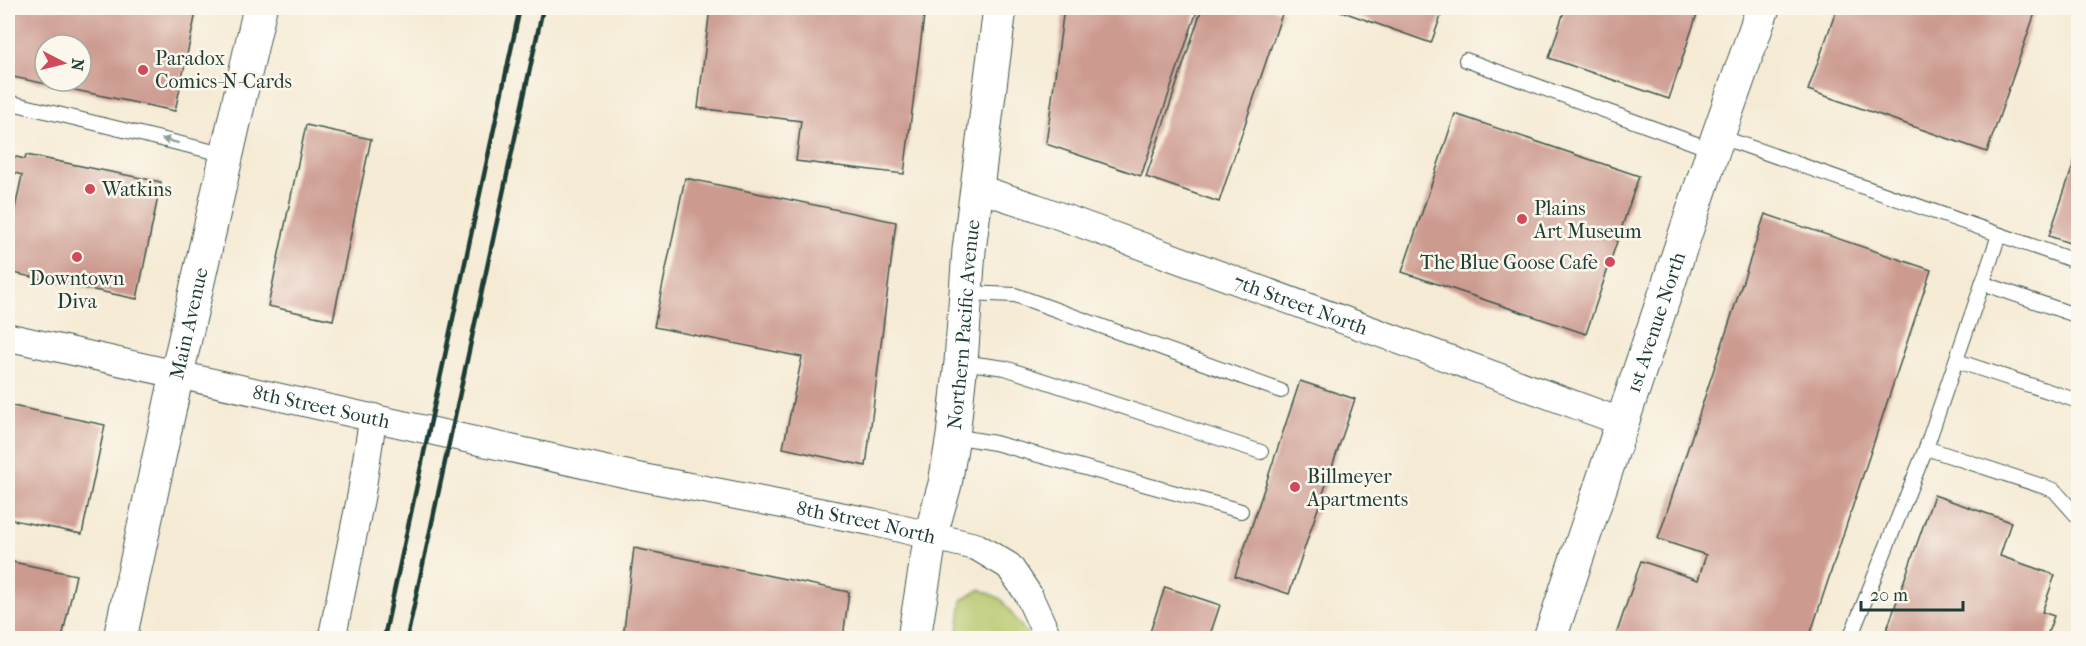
<svg xmlns="http://www.w3.org/2000/svg" width="2086" height="646" font-family="'IM FELL French Canon',serif">
  <style>
    .green { fill: #b4c467; stroke: #6a804e; stroke-width: 1.5 }
    .building { fill: #cc9a8f; fill-rule: evenodd }
    .lines { fill: none; stroke-linecap: round; stroke-linejoin: round }
    .lane-casing { stroke: #3f574c; stroke-width: 16 }
    .street-casing { stroke: #3f574c; stroke-width: 29 }
    .secondary-casing { stroke: #3f574c; stroke-width: 35 }
    .primary-casing { stroke: #3f574c; stroke-width: 35 }
    .lane { stroke: #fff; stroke-width: 14 }
    .street { stroke: #fff; stroke-width: 27 }
    .secondary { stroke: #fff; stroke-width: 33 }
    .primary { stroke: #fff; stroke-width: 33 }
    .rail { stroke: #1f3d34; stroke-width: 4.5 }
    .oneway { fill: #8f9e9a }
    .poi-dot { fill: #d1495b; stroke: #fbf7ec; stroke-width: 2 }
    .labels { text-anchor: middle; stroke-width: 5; stroke-linejoin: round; paint-order: stroke }
    .poi-label { font-size: 20px; fill: #1f3d34; stroke: #fbf7ec; text-anchor: start }
    .street-label { font-size: 20px; fill: #1f3d34; stroke: #fbf7ec }
  </style>
  <rect width="100%" height="100%" fill="#fbf7ec"/>
  <filter id="ink" filterUnits="userSpaceOnUse"><feTurbulence type="fractalNoise" baseFrequency=".0167" numOctaves="2"/><feDisplacementMap in="SourceGraphic" scale="12" xChannelSelector="R" yChannelSelector="G"/><feConvolveMatrix kernelMatrix="1 2 1 2 8 2 1 2 1" color-interpolation-filters="sRGB"/></filter>
  <filter id="wash" filterUnits="userSpaceOnUse"><feTurbulence type="fractalNoise" baseFrequency=".008" numOctaves="4" result="noise"/><feDisplacementMap in="SourceGraphic" scale="24" xChannelSelector="R" yChannelSelector="G"/><feGaussianBlur stdDeviation="1.35" result="paint"/><feColorMatrix in="noise" values="0 0 0 0 0 0 0 0 0 0 0 0 0 0 0 0 0 1.4 0 .05"/><feComposite in="paint" operator="in"/></filter>
  <g filter="url(#wash)">
    <rect width="100%" height="100%" fill="#f5ebd5"/>
    <!-- green -->
    <polygon class="green" points="980,589 1001,599 1027,634 1027,638 957,638 962,600"/>
    <g id="blocks">
      <!-- building -->
      <g class="building">
        <path d="M10 8H197L175 111 8 76V21ZM45 45H81V81H45Z"/>
        <polygon points="710,8 925,8 904,174 796,161 801,121 698,108"/>
        <polygon points="1064,8 1198,8 1141,176 1046,144"/>
        <polygon points="1202,8 1272,8 1283,11 1219,202 1146,177"/>
        <polygon points="1332,8 1444,8 1431,43"/>
        <polygon points="1565,8 1699,8 1669,99 1549,58"/>
        <polygon points="1837,8 2029,8 2036,10 1987,152 1808,90"/>
        <polygon points="1455,114 1639,176 1586,334 1402,272"/>
        <polygon points="306,125 371,139 333,320 268,306"/>
        <polygon points="8,131 12,132 8,150"/>
        <polygon points="2078,151 2078,246 2049,236"/>
        <polygon points="8,155 25,159 26,155 161,182 137,299 8,272 8,242 22,175 8,171"/>
        <polygon points="685,178 896,222 866,466 783,448 802,357 654,327"/>
        <polygon points="1765,214 1931,270 1809,638 1615,638 1641,561 1698,580 1706,555 1658,539"/>
        <polygon points="1300,381 1355,399 1289,594 1235,576"/>
        <polygon points="8,405 105,425 82,534 8,519"/>
        <polygon points="1934,495 2011,522 2000,556 2055,575 2042,612 2054,616 2046,638 1884,638"/>
        <polygon points="634,548 849,592 843,638 623,638"/>
        <polygon points="8,561 76,575 62,638 8,638"/>
        <polygon points="1165,587 1220,605 1210,635 1218,638 1148,638"/>
      </g>
    </g>
  </g>
  <g filter="url(#ink)">
    <use href="#blocks" fill-opacity="0" stroke="#3f574c" stroke-width="1.5"/>
    <g class="lines">
      <!-- lane casing -->
      <g class="lane-casing">
        <g id="lane">
          <polyline points="1466,60 1713,150"/>
          <polyline points="8,102 227,155"/>
          <polyline points="1718,136 2078,262"/>
          <polyline points="1982,283 2078,316"/>
          <polyline points="967,293 1015,295 1281,391"/>
          <polyline points="1957,361 2078,401"/>
          <polyline points="961,362 1005,368 1261,452"/>
          <polyline points="953,436 995,443 1241,511"/>
          <polyline points="1926,448 2054,490 2078,517"/>
          <polyline points="1850,638 1926,448 1999,235"/>
        </g>
      </g>
      <!-- street casing -->
      <g class="street-casing">
        <g id="street">
          <path id="s1" d="M977 188 1035 207 1622 422"/>
          <path id="s2" d="M8 337 635 476 873 522 977 547 1009 566 1028 594 1045 631V638"/>
          <polyline points="332,638 361,496 373,417"/>
        </g>
      </g>
      <!-- secondary casing -->
      <g class="secondary-casing">
        <g id="secondary">
          <path id="s3" d="M914 638 931 534 945 484 953 436 961 362 969 250 1000 8"/>
          <path id="s4" d="M1550 638 1718 136 1763 8"/>
        </g>
      </g>
      <!-- primary casing -->
      <g class="primary-casing">
        <g id="primary">
          <path id="s5" d="M120 638 177 374 260 8"/>
        </g>
      </g>
      <!-- lane -->
      <use href="#lane" class="lane"/>
      <!-- street -->
      <use href="#street" class="street"/>
      <!-- secondary -->
      <use href="#secondary" class="secondary"/>
      <!-- primary -->
      <use href="#primary" class="primary"/>
      <!-- rail -->
      <g class="rail">
        <polyline points="384,638 520,8"/>
        <polyline points="407,638 543,8"/>
      </g>
    </g>
    <!-- one-way arrows -->
    <defs><path id="oneway-solid" d="M-6-.8H1V-3.2L6.5 0L1 3.2V.8H-6Z" transform="scale(1.5)"/></defs>
    <use class="oneway" href="#oneway-solid" transform="translate(170 141) rotate(-166)"/>
  </g>
  <!-- markers -->
  <g class="poi-dot">
    <circle cx="143" cy="70" r="6"/>
    <circle cx="90" cy="189" r="6"/>
    <circle cx="1522" cy="219" r="6"/>
    <circle cx="77" cy="257" r="6"/>
    <circle cx="1610" cy="262" r="6"/>
    <circle cx="1295" cy="487" r="6"/>
  </g>
  <g class="labels">
    <!-- poi labels -->
    <g class="poi-label">
      <text x="155" y="65">Paradox<tspan x="155" dy="23">Comics-N-Cards</tspan></text>
      <text x="102" y="196">Watkins</text>
      <text x="1534" y="215">Plains<tspan x="1534" dy="23">Art Museum</tspan></text>
      <text x="1598" y="269" text-anchor="end">The Blue Goose Cafe</text>
      <text x="77" y="285" text-anchor="middle">Downtown<tspan x="77" dy="23">Diva</tspan></text>
      <text x="1307" y="483">Billmeyer<tspan x="1307" dy="23">Apartments</tspan></text>
    </g>
    <!-- street labels -->
    <g class="street-label">
      <text dy="7" stroke="none"><textPath href="#s1" startOffset="344">7th Street North</textPath></text>
      <text dy="7" stroke="none"><textPath href="#s5" startOffset="322">Main Avenue</textPath></text>
      <text dy="7" stroke="none"><textPath href="#s4" startOffset="333">1st Avenue North</textPath></text>
      <text dy="7" stroke="none"><textPath href="#s3" startOffset="318">Northern Pacific Avenue</textPath></text>
      <text dy="7" stroke="none"><textPath href="#s2" startOffset="321">8th Street South</textPath></text>
      <text dy="7" stroke="none"><textPath href="#s2" startOffset="878">8th Street North</textPath></text>
    </g>
  </g>
  <!-- margin -->
  <rect width="2086" height="646" fill="none" stroke="#fbf7ec" stroke-width="30"/>
  <!-- north arrow -->
  <g transform="translate(63 63) rotate(97)"><circle r="28" fill="#fbf7ec" stroke="#a3ada2" stroke-width="1.5"/>
  <path d="M0-4.5L10 22L0 15L-10 22Z" fill="#d1495b"/>
  <text y="-9" font-size="16" font-weight="bold" text-anchor="middle" fill="#1f3d34">N</text>
  </g>
  <!-- scale -->
  <path d="M1861 601v9h102v-9" fill="none" stroke="#1f3d34" stroke-width="3"/>
  <text x="1870" y="601" font-size="18" fill="#1f3d34" stroke="#fbf7ec" stroke-width="4.5" paint-order="stroke">20 m</text>
</svg>
